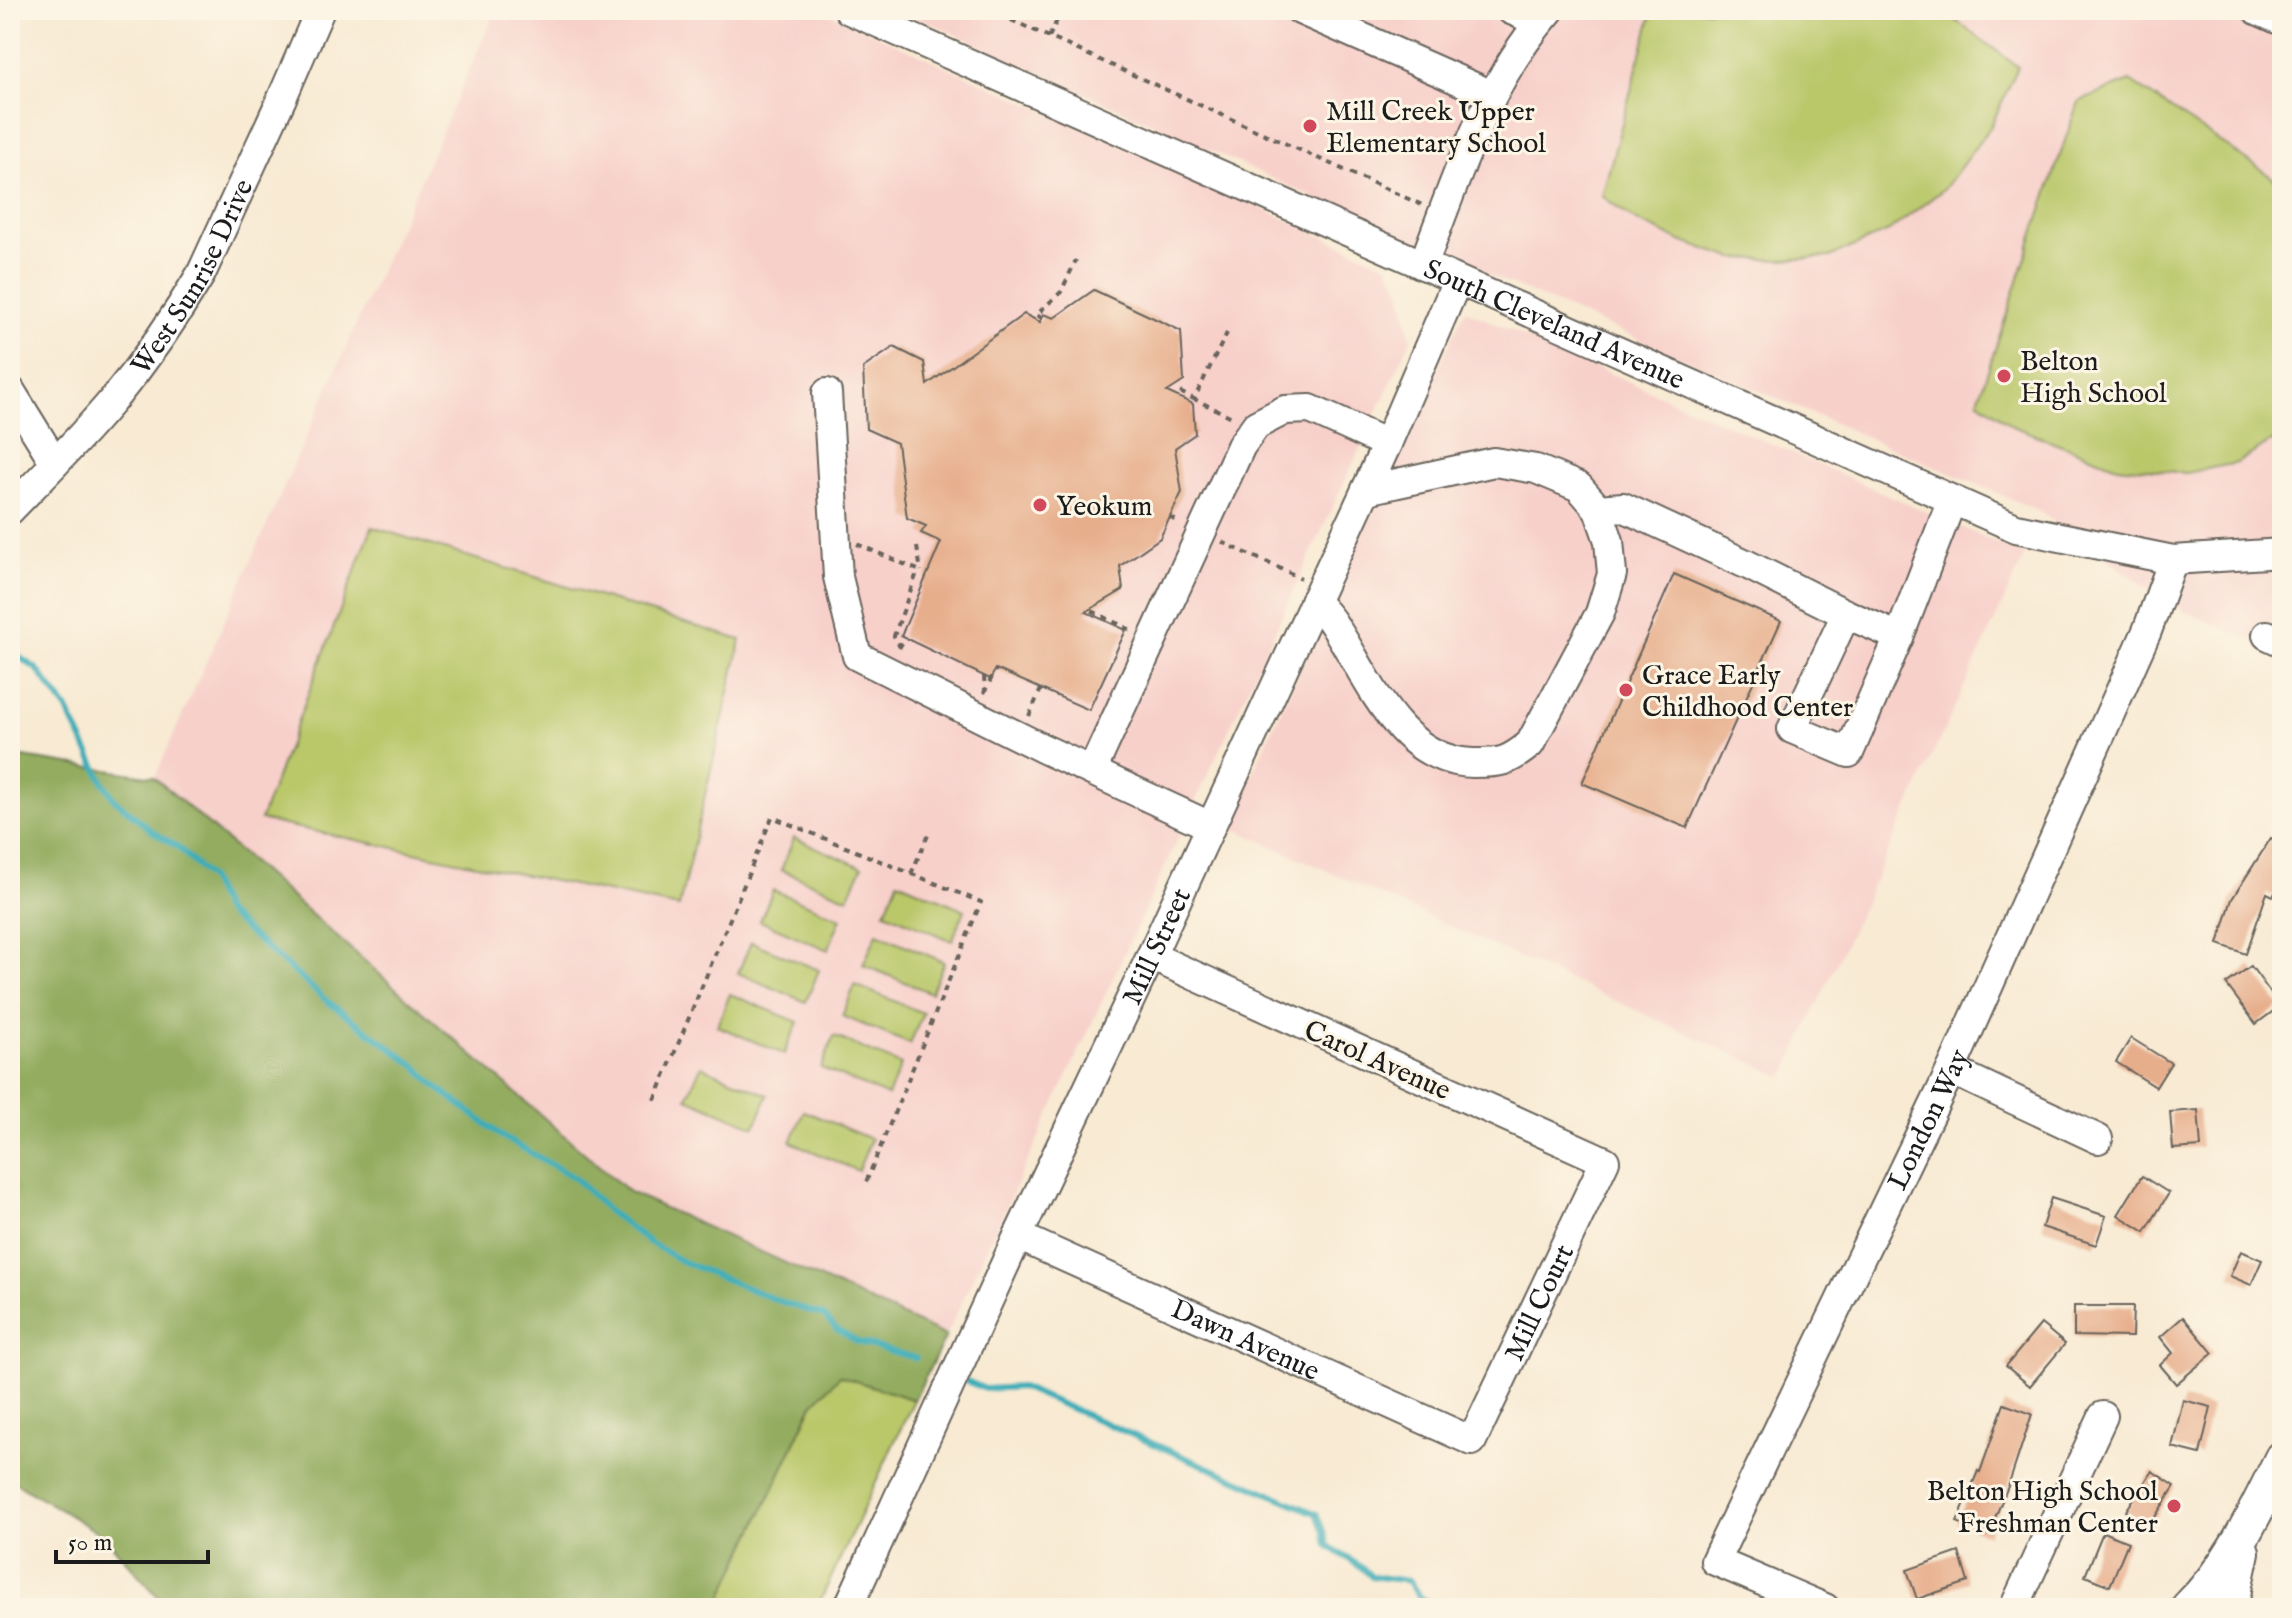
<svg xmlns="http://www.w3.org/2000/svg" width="2292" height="1618" font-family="'IM FELL English',serif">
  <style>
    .built { fill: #f7d0ca }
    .green { fill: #bac86b; stroke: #6b7244; stroke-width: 2 }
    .forest { fill: #93ac5f; stroke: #58643e; stroke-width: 2 }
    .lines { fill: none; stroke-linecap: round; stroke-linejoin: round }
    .stream { stroke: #3cadb8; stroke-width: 6 }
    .building { fill: #e7ae8c }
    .minor-casing { stroke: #69645c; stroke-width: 32 }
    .major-casing { stroke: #69645c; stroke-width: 38 }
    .path { stroke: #69645c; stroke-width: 4; stroke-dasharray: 6 6; stroke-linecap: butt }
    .minor { stroke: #fff; stroke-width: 28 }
    .major { stroke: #fff; stroke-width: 34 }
    .poi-dot { fill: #d1495b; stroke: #fcf5e5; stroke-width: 3 }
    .labels { text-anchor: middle; stroke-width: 6; stroke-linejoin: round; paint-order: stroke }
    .poi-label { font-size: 28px; fill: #1c1c1c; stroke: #fcf5e5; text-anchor: start }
    .street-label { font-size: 28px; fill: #1c1c1c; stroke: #fcf5e5 }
  </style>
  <rect width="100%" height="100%" fill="#fcf5e5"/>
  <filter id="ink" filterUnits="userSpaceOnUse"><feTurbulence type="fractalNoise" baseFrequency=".0125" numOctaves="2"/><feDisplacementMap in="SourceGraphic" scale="16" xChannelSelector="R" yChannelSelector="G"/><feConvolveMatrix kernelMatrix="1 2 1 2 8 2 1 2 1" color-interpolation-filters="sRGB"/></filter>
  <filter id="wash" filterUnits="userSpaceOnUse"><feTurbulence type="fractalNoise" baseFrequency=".006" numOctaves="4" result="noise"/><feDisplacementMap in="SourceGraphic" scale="32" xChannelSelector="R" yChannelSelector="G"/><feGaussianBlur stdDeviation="1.8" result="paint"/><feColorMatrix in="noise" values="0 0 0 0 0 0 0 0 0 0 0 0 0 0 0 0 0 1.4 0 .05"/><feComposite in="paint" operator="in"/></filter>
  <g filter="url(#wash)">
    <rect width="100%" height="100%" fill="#f8ead3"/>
    <!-- built -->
    <g class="built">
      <polygon points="496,10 821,10 1387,265 1401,289 1411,339 946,1336 629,1192 155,777"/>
      <polygon points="902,10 2282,10 2282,653 2175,607 2039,511 1412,242"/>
      <polygon points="1465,310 2025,555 1784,1077 1228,826"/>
    </g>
    <!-- green -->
    <g class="green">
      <polygon points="1653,10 1942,10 2018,67 1991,126 1945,188 1889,231 1830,257 1782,260 1733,258 1683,242 1636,221 1602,196"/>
      <polygon points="2130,81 2282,184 2282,435 2237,463 2186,473 2117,466 2012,426 1978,400 2078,102"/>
      <polygon points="372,527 741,640 679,907 260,820"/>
      <polygon points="794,838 862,867 848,898 781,870"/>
      <polygon points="898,881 965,910 952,941 885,912"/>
      <polygon points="773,890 841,918 828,950 760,921"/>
      <polygon points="877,933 944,962 931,993 863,965"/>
      <polygon points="751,942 819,970 806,1002 738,973"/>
      <polygon points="855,985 923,1013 910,1044 842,1016"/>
      <polygon points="730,994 798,1022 784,1054 717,1026"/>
      <polygon points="834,1036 901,1065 888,1096 821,1068"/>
      <polygon points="701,1066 768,1095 755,1127 687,1098"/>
      <polygon points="804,1111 871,1139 858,1171 791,1142"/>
      <polygon points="840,1375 914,1400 817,1608 717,1608 813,1404"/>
    </g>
    <!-- forest -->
    <polygon class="forest" points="10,755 154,777 629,1192 946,1336 914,1400 840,1376 813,1404 717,1608 168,1608 105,1537 10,1479"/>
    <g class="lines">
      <!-- stream -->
      <g class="stream">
        <polyline points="10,651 37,669 66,708 104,783 114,799 152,831 178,847 209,878 225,912 327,1001 417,1067 434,1085 503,1137 575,1178 608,1211 649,1242 681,1261 779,1301 824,1316 836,1329 858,1342 916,1358"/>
        <polyline points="967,1381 985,1389 1021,1387 1317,1514 1324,1531 1327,1545 1361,1567 1371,1576 1409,1581 1419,1596 1438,1608"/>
      </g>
    </g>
    <g id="blocks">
      <!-- building -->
      <g class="building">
        <polygon points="1094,290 1181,331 1184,381 1167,392 1193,404 1195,434 1175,448 1182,492 1160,538 1120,566 1123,590 1086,612 1126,630 1089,710 996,669 990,679 901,636 941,542 921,533 926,526 907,518 897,443 866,429 863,368 894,347 924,362 927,385 1024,314 1040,322 1043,314 1054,318"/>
        <polygon points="1674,574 1781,621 1687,828 1582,783"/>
        <polygon points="2271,838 2282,845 2282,882 2273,896 2267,893 2246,954 2218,944 2232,899"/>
        <polygon points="2251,966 2280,1006 2256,1024 2226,984"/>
        <polygon points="2131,1038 2171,1063 2156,1087 2116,1062"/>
        <polygon points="2198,1110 2201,1147 2173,1149 2170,1112"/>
        <polygon points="2142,1176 2169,1193 2145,1232 2118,1215"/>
        <polygon points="2051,1198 2106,1216 2096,1245 2042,1227"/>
        <polygon points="2241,1251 2262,1260 2251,1285 2230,1276"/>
        <polygon points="2074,1306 2133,1306 2132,1337 2074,1336"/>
        <polygon points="2183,1317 2213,1353 2176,1384 2160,1365 2173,1353 2160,1337"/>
        <polygon points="2041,1324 2065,1344 2030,1386 2006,1366"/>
        <polygon points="2183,1400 2211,1407 2200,1454 2172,1447"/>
        <polygon points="2004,1404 2032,1414 2009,1484 1988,1535 1957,1522 1978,1471 1980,1472"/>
        <polygon points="2152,1471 2175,1486 2149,1526 2126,1511"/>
        <polygon points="2103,1532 2128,1542 2110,1586 2085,1576"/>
        <polygon points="1959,1552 1968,1582 1917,1599 1907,1570"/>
      </g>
    </g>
  </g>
  <g filter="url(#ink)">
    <use href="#blocks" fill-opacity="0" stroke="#69645c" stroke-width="2"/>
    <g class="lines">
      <!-- minor casing -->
      <g class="minor-casing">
        <g id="minor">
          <path id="s1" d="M849 10 2016 528 2173 560 2282 553"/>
          <polyline points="1300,10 1492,95"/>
          <polyline points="1511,10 1539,22"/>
          <polyline points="2257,10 2282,21"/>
          <path d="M1423 265C1457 177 1486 82 1550 10"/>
          <polyline points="10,390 55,463"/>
          <polyline points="827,393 838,577 857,656 1042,748 1210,826"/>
          <polyline points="1598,509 1623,507 1746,564 1846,614 1899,637 1952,500"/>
          <path id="s2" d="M10 510C45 474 80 439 112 401 145 361 175 318 201 274L282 98 320 10"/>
          <path d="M1314 601C1321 609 1329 616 1334 625 1369 678 1398 761 1473 763 1502 763 1508 762 1530 744L1600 613 1612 574 1609 541 1598 509 1579 487 1536 469 1494 462 1366 490"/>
          <polyline points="1846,614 1792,729 1849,753 1899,637"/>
          <polyline points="2267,635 2282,642"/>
          <polyline points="1092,771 1241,446 1256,425 1285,410 1310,409 1387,444"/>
          <polyline points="1951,1070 2098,1139"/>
          <path id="s3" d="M1018 1236 1472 1441 1605 1161 1151 956"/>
          <path id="s4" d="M848 1608 1018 1236 1151 956 1387 444 1457 281"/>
          <path id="s5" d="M1825 1608 1715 1561 1951 1070 2147 631 2173 560"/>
          <polyline points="2014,1608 2103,1416"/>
        </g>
      </g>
      <!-- major casing -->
      <g class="major-casing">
        <g id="major">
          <path d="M2188 1608C2231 1566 2256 1511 2282 1458"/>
          <polyline points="2230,1608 2242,1552"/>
        </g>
      </g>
      <!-- path -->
      <g class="path">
        <polyline points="989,10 1422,205"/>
        <polyline points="1049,37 1062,10"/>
        <polyline points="1042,318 1036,315 1061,292 1076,260"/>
        <polyline points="1227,333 1194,399 1234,418"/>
        <polyline points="1180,392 1194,399"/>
        <polyline points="1170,518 1180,522"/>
        <polyline points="1222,542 1301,578"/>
        <polyline points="857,544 918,570 894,636 900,647"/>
        <polyline points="917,547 921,571"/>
        <polyline points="1092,611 1133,631"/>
        <polyline points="899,648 905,638"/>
        <polyline points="984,676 985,690"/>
        <polyline points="984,693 996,669"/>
        <polyline points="1029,716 1041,689"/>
        <polyline points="911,874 929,833"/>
        <polyline points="655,1100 772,817 981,902 864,1187"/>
      </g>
      <!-- minor -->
      <use href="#minor" class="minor"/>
      <!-- major -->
      <use href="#major" class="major"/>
    </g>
  </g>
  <!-- markers -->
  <g class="poi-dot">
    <circle cx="1310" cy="126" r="8"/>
    <circle cx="2004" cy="376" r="8"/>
    <circle cx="1040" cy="505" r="8"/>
    <circle cx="1626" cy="690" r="8"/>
    <circle cx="2174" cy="1506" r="8"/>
  </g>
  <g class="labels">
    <!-- poi labels -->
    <g class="poi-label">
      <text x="1326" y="120">Mill Creek Upper<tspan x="1326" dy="32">Elementary School</tspan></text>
      <text x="2020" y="370">Belton<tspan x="2020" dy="32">High School</tspan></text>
      <text x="1056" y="515">Yeokum</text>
      <text x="1642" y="684">Grace Early<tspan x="1642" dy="32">Childhood Center</tspan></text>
      <text x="2158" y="1500" text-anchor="end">Belton High School<tspan x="2158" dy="32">Freshman Center</tspan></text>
    </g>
    <!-- street labels -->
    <g class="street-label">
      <text dy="10" stroke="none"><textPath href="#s2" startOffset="298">West Sunrise Drive</textPath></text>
      <text dy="10" stroke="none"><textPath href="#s1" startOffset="772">South Cleveland Avenue</textPath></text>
      <text dy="10" stroke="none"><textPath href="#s4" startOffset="730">Mill Street</textPath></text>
      <text transform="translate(1378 1059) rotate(24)" y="10">Carol Avenue</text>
      <text dy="10" stroke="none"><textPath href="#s5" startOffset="610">London Way</textPath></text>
      <text dy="10" stroke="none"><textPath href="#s3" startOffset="652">Mill Court</textPath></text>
      <text dy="10" stroke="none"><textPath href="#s3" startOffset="250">Dawn Avenue</textPath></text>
    </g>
  </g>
  <!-- margin -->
  <rect width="2292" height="1618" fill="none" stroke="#fcf5e5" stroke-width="40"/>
  <!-- scale -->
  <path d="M56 1550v12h152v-12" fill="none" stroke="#1c1c1c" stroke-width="4"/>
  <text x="68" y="1550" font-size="24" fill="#1c1c1c" stroke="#fcf5e5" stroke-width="6" paint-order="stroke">50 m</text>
</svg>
